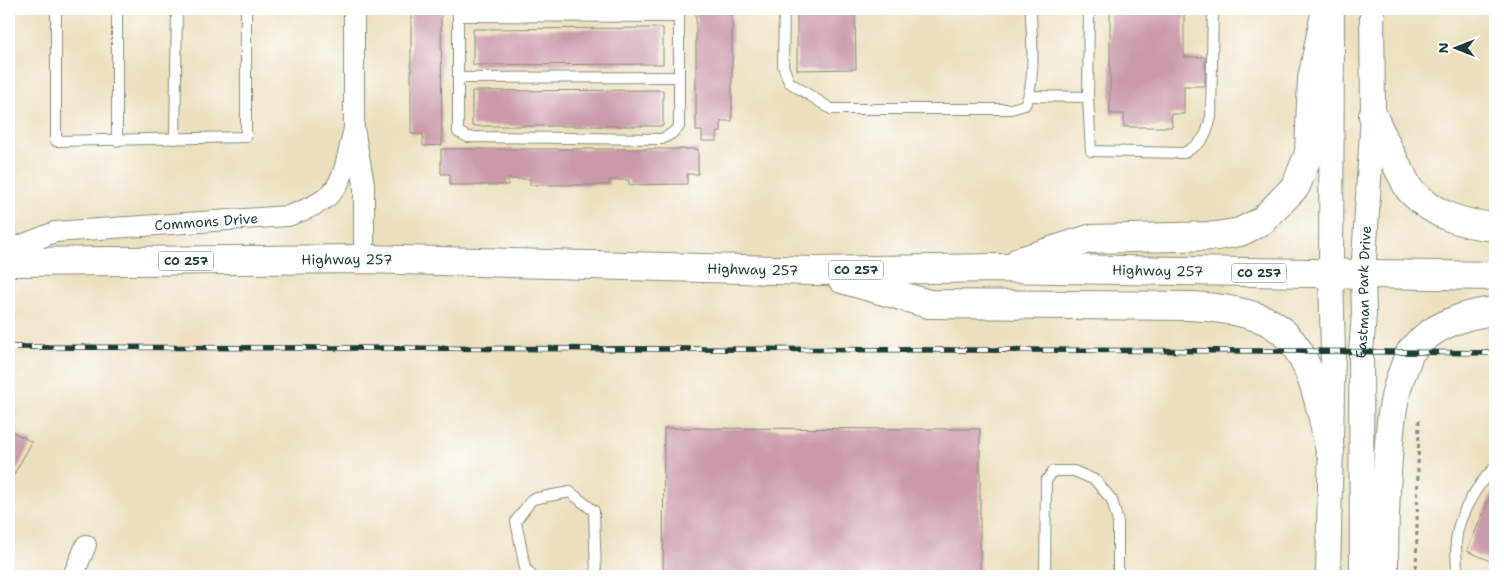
<svg xmlns="http://www.w3.org/2000/svg" width="1504" height="585" font-family="'Shantell Sans',sans-serif">
  <style>
    .building { fill: #ca9aa9 }
    .lines { fill: none; stroke-linecap: round; stroke-linejoin: round }
    .service-casing { stroke: #868e79; stroke-width: 12 }
    .minor-casing { stroke: #868e79; stroke-width: 22 }
    .tertiary-casing { stroke: #868e79; stroke-width: 26 }
    .primary-casing { stroke: #868e79; stroke-width: 30 }
    .path { stroke: #868e79; stroke-width: 3; stroke-dasharray: 4 4; stroke-linecap: butt }
    .service { stroke: #fff; stroke-width: 10 }
    .minor { stroke: #fff; stroke-width: 20 }
    .tertiary { stroke: #fff; stroke-width: 24 }
    .primary { stroke: #fff; stroke-width: 28 }
    .rail-casing { stroke: #1f3d34; stroke-width: 5.5 }
    .rail { stroke: #fff; stroke-width: 4; stroke-dasharray: 11; stroke-linecap: butt }
    .labels { text-anchor: middle; stroke-width: 4; stroke-linejoin: round; paint-order: stroke }
    .shield { fill: #fff; stroke: #627771; stroke-width: 1 }
    .shield-label { font-size: 12px; font-weight: bold; fill: #1f3d34 }
    .street-label { font-size: 14px; fill: #1f3d34; stroke: #fff }
  </style>
  <rect width="100%" height="100%" fill="#fff"/>
  <filter id="ink" filterUnits="userSpaceOnUse"><feTurbulence type="fractalNoise" baseFrequency=".02" numOctaves="2"/><feDisplacementMap in="SourceGraphic" scale="10" xChannelSelector="R" yChannelSelector="G"/><feConvolveMatrix kernelMatrix="1 2 1 2 8 2 1 2 1" color-interpolation-filters="sRGB"/></filter>
  <filter id="wash" filterUnits="userSpaceOnUse"><feTurbulence type="fractalNoise" baseFrequency=".0096" numOctaves="4" result="noise"/><feDisplacementMap in="SourceGraphic" scale="20" xChannelSelector="R" yChannelSelector="G"/><feGaussianBlur stdDeviation="1.12" result="paint"/><feColorMatrix in="noise" values="0 0 0 0 0 0 0 0 0 0 0 0 0 0 0 0 0 1.4 0 .05"/><feComposite in="paint" operator="in"/></filter>
  <g filter="url(#wash)">
    <rect width="100%" height="100%" fill="#ecdfbe"/>
    <g id="blocks">
      <!-- building -->
      <g class="building">
        <polygon points="411,9 441,9 442,145 423,146 423,134 411,134"/>
        <polygon points="696,9 732,9 732,121 721,121 721,132 717,132 717,141 702,141 702,131 696,131"/>
        <polygon points="797,9 855,9 856,69 797,70"/>
        <polygon points="1110,9 1184,9 1184,57 1205,57 1205,86 1184,86 1184,114 1171,114 1172,127 1124,127 1124,114 1110,114"/>
        <polygon points="663,28 663,64 473,65 473,29"/>
        <polygon points="663,90 663,126 472,126 472,91"/>
        <polygon points="441,149 698,149 698,174 687,174 687,184 629,185 629,180 609,180 609,185 530,185 530,179 508,179 508,185 450,185 450,174 441,174"/>
        <polygon points="664,428 980,429 980,576 663,576"/>
        <polygon points="9,430 32,442 9,483"/>
        <polygon points="1495,485 1495,563 1467,551"/>
      </g>
    </g>
  </g>
  <g filter="url(#ink)">
    <use href="#blocks" fill-opacity="0" stroke="#868e79" stroke-width="1"/>
    <g class="lines">
      <!-- service casing -->
      <g class="service-casing">
        <g id="service">
          <polyline points="56,9 56,141 246,137 246,9"/>
          <polyline points="458,9 458,132 468,137 662,139 671,134 679,127 679,9"/>
          <path d="M784 9 783 66 789 82 831 109H1011L1025 105C1037 79 1031 38 1031 9"/>
          <polyline points="458,16 679,17"/>
          <polyline points="458,78 679,77"/>
          <path d="M1029 96 1088 97 1091 151 1184 153C1203 142 1206 138 1211 117L1213 9"/>
          <polyline points="1088,97 1089,9"/>
          <polyline points="175,139 177,9"/>
          <polyline points="117,141 117,9"/>
          <polyline points="532,576 525,568 516,521 532,499 570,492 594,511 596,576"/>
          <polyline points="1045,576 1046,481 1053,471 1074,471 1095,480 1112,500 1118,522 1118,576"/>
          <path d="M1457 576C1457 565 1456 553 1456 541 1458 515 1477 485 1495 467"/>
        </g>
      </g>
      <!-- minor casing -->
      <g class="minor-casing">
        <g id="minor">
          <polyline points="354,9 354,129 364,184 364,259"/>
          <path id="s1" d="M9 250 55 232 288 216C345 197 341 181 354 129"/>
          <polyline points="73,576 86,545"/>
        </g>
      </g>
      <!-- tertiary casing -->
      <g class="tertiary-casing">
        <g id="tertiary">
          <polyline points="1328,576 1333,351 1331,274 1332,16"/>
          <path id="s2" d="M1362 576 1361 352 1364 314 1363 275 1373 116 1372 9"/>
        </g>
      </g>
      <!-- primary casing -->
      <g class="primary-casing">
        <g id="primary">
          <path d="M1373 116C1382 136 1391 156 1402 175 1405 181 1407 188 1412 192 1435 216 1463 224 1495 227"/>
          <polyline points="1020,261 1089,239 1217,236 1240,232 1262,221 1296,186 1309,153 1312,79 1326,9"/>
          <path id="s3" d="M9 262 364 259 814 271 996 268 1495 276"/>
          <path d="M842 279 929 304 1189 306C1214 307 1237 310 1260 318 1310 336 1320 406 1330 451"/>
          <path d="M1384 576C1384 537 1385 498 1388 458 1390 427 1392 397 1404 368 1406 363 1408 356 1411 351 1431 326 1465 314 1495 311"/>
        </g>
      </g>
      <!-- path -->
      <polyline class="path" points="1416,576 1419,420"/>
      <!-- service -->
      <use href="#service" class="service"/>
      <!-- minor -->
      <use href="#minor" class="minor"/>
      <!-- tertiary -->
      <use href="#tertiary" class="tertiary"/>
      <!-- primary -->
      <use href="#primary" class="primary"/>
      <!-- rail casing -->
      <g class="rail-casing">
        <polyline id="rail" points="9,347 1299,351 1495,353"/>
      </g>
      <!-- rail -->
      <use href="#rail" class="rail"/>
    </g>
  </g>
  <g class="labels">
    <!-- shield labels -->
    <g class="shield">
      <rect x="158.5" y="251.5" width="55" height="19" rx="4"/>
      <rect x="828.5" y="260.5" width="55" height="19" rx="4"/>
      <rect x="1231.5" y="263.5" width="55" height="19" rx="4"/>
    </g>
    <g class="shield-label">
      <text x="186" y="265">CO 257</text>
      <text x="856" y="274">CO 257</text>
      <text x="1259" y="277">CO 257</text>
    </g>
    <!-- street labels -->
    <g class="street-label">
      <text dy="5" stroke="none"><textPath href="#s1" startOffset="201">Commons Drive</textPath></text>
      <text dy="5" stroke="none"><textPath href="#s3" startOffset="338">Highway 257</textPath></text>
      <text dy="5" stroke="none"><textPath href="#s3" startOffset="744">Highway 257</textPath></text>
      <text dy="5" stroke="none"><textPath href="#s3" startOffset="1149">Highway 257</textPath></text>
      <text dy="5" stroke="none"><textPath href="#s2" startOffset="284">Eastman Park Drive</textPath></text>
    </g>
  </g>
  <!-- margin -->
  <rect width="1504" height="585" fill="none" stroke="#fff" stroke-width="30"/>
  <!-- north arrow -->
  <g transform="translate(1456 48) rotate(270)" stroke="#ffffff" stroke-width="4" paint-order="stroke">
  <path d="M0-4L9 19L0 12L-9 19Z" fill="#1f3d34"/>
  <text y="-8" font-size="14" font-weight="bold" text-anchor="middle" fill="#1f3d34">N</text>
  </g>
</svg>
